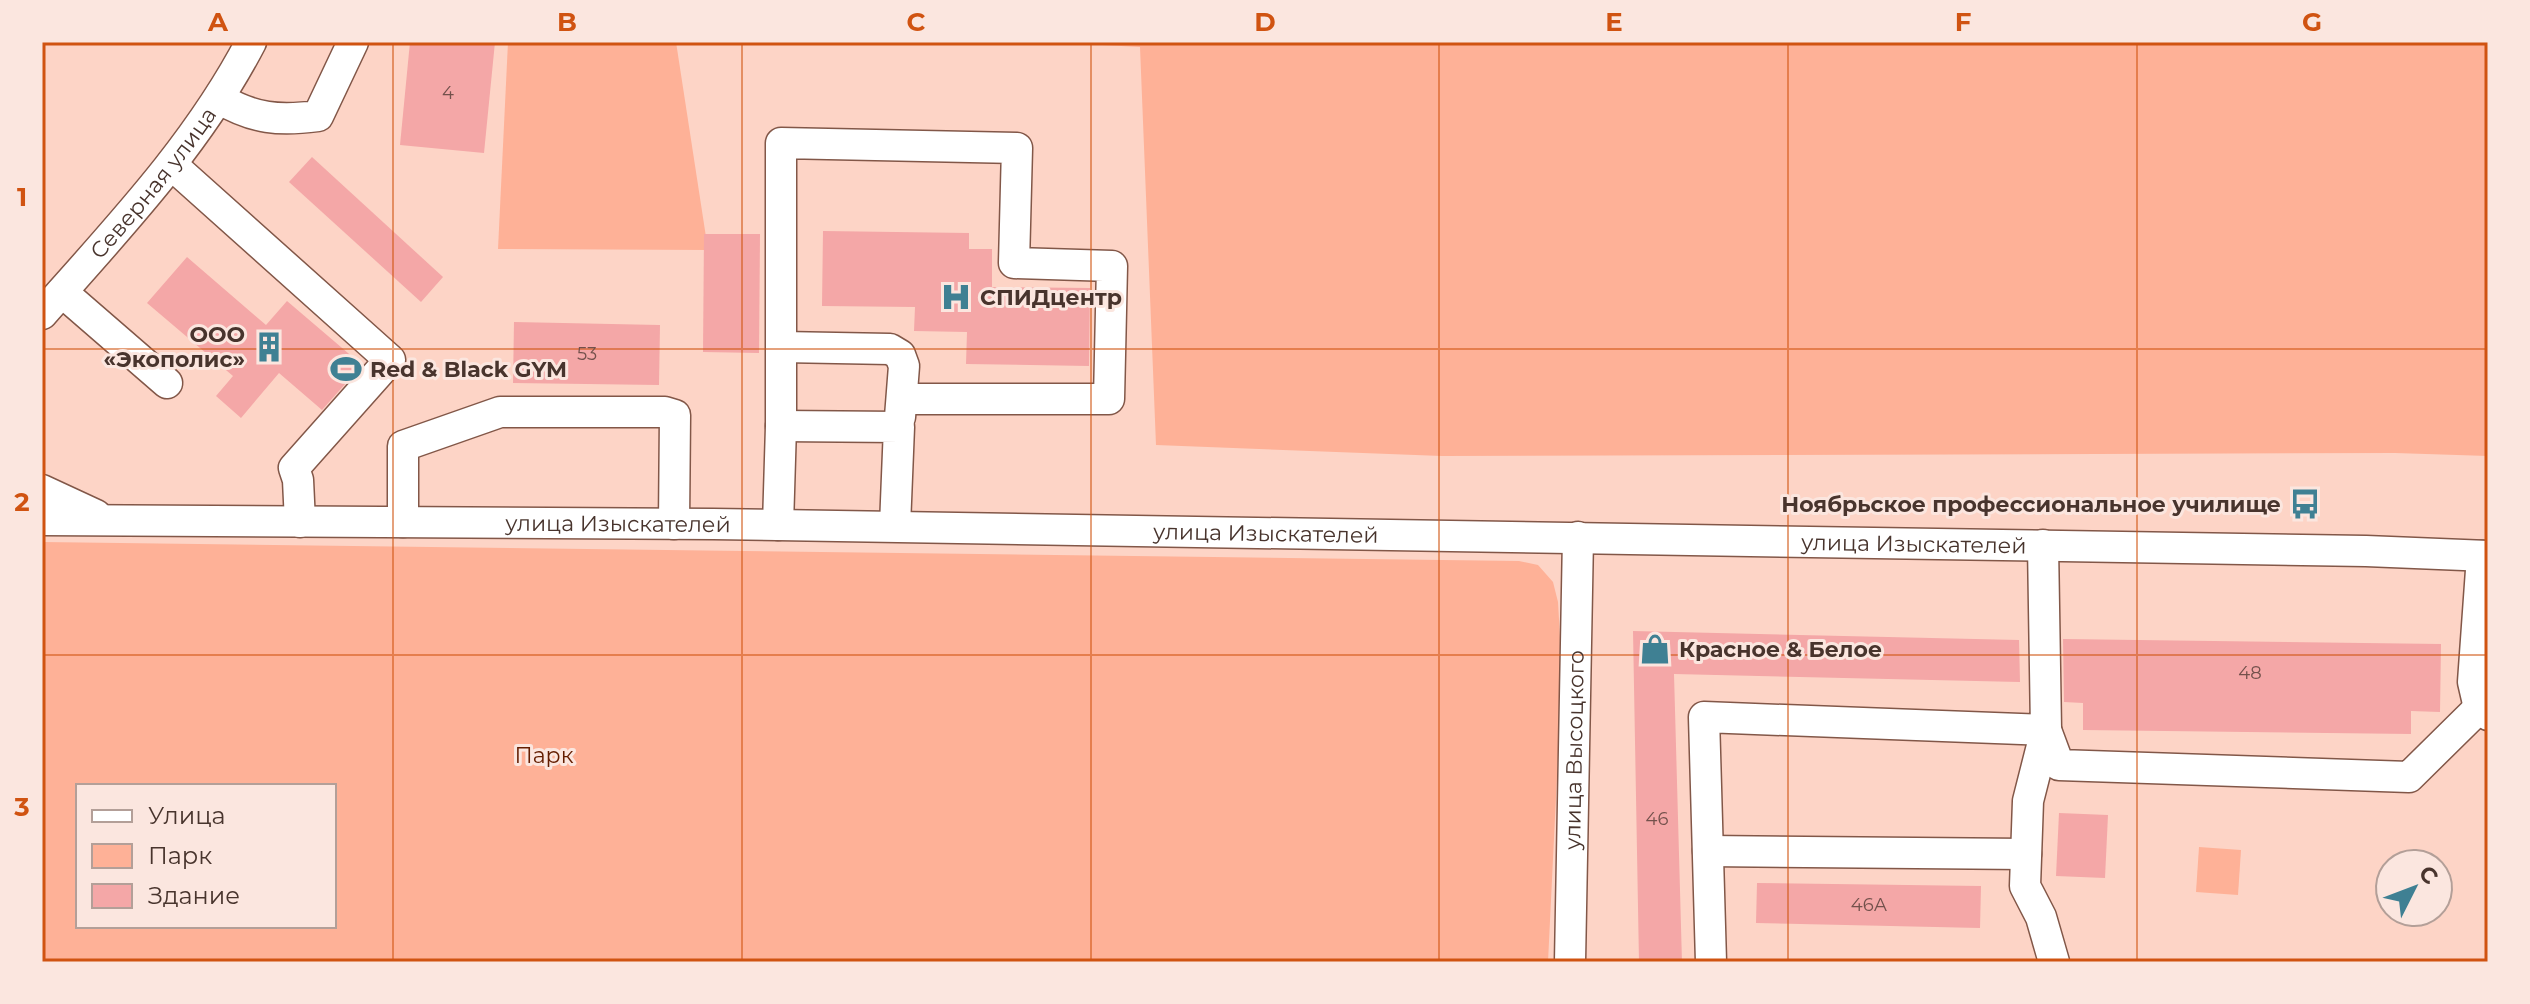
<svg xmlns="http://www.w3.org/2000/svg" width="2530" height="1004" font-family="Montserrat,sans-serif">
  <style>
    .green { fill: #feb197; fill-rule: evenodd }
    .building { fill: #f4a7a7 }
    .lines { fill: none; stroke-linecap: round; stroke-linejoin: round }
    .minor-casing { stroke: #825748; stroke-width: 33 }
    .minor { stroke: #fff; stroke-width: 30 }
    .grid { fill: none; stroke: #d05311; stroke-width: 2; stroke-opacity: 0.55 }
    .labels { text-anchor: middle; stroke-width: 6; stroke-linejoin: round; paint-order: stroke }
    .number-label { font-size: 18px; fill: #73514c }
    .street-label { font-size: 22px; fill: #48342d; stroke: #fbe6df }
    .poi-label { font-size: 22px; font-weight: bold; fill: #48342d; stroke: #fbe6df; text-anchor: start }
    .park-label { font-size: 22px; fill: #641d00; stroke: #fbe6df }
    .neatline { fill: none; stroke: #d05311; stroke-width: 3 }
    .grid-label { font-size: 26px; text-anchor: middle; font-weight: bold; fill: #d05311 }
  </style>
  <rect width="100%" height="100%" fill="#fdd4c6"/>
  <!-- green -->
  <g class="green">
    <polygon points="508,42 676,42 708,250 498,249"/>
    <polygon points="1046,42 2488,42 2488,456 2395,453 1442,456 1156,445 1140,47"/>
    <path d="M42 542 1519 561 1538 565 1553 582 1558 602 1562 673 1548 962H42ZM78 786H334V926H78Z"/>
    <polygon points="2199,847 2241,850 2238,895 2196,892"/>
  </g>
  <!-- building -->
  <g class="building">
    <polygon points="410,42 495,42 484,153 400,145"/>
    <polygon points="312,157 443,277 421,302 289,182"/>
    <polygon points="823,231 969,233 969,249 992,249 992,287 1090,288 1089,366 966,364 967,332 914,331 915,307 822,306"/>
    <polygon points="704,234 760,234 759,353 703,352"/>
    <polygon points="187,257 266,325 287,301 362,365 322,410 279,373 241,418 216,396 233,376 147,303"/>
    <polygon points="514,322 660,325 659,385 513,383"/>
    <polygon points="1633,631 2019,640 2020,682 1674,674 1682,962 1639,962"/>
    <polygon points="2063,639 2441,644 2440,712 2411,711 2411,734 2083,730 2083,703 2064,702"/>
    <polygon points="2059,813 2108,815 2105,878 2056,876"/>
    <polygon points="1757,883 1981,886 1980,928 1756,923"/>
  </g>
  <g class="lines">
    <!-- minor casing -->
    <g class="minor-casing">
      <g id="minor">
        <path d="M220 99C254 119 279 121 318 116L353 42"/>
        <polyline points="172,165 390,360 294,468 298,480 300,522"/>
        <polyline points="62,292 167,383"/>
        <path id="s1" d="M42 314C118 228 198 144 251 42"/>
        <polyline points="782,347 890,349 900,355 904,366 900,417"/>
        <polyline points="781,426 899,427 895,526"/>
        <polyline points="42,490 96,515"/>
        <path id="s2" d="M42 520 713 524 2366 551 2488 556"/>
        <polyline points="403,522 403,446 500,412 665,412 675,415 674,524"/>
        <polyline points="778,525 781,426 781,143 1017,148 1014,263 1112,266 1109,399 902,399"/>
        <polyline points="2482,556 2473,682 2479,708 2488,715"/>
        <polyline points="1708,851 2026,854"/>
        <path id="s3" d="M1570 962 1578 537"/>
        <polyline points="1711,962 1704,717 2046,730 2043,545"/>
        <polyline points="2054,962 2041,917 2025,886 2028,801 2046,730 2059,765 2409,777 2479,708"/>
      </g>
    </g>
    <!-- minor -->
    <use href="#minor" class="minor"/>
  </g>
  <!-- grid -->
  <path class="grid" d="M393 42V962M742 42V962M1091 42V962M1439 42V962M1788 42V962M2137 42V962M42 349H2488M42 655H2488"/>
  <!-- icons -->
  <defs>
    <g id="hospital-bare" transform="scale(2.4)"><path d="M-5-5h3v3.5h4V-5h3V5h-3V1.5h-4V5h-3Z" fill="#3f8093" stroke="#fbe6df" stroke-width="2.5" paint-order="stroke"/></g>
    <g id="building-bare" transform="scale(2.4)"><path d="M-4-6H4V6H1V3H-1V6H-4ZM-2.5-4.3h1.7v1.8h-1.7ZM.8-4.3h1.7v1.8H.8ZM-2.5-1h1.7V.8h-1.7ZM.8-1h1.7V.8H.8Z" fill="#3f8093" stroke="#fbe6df" stroke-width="2.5" paint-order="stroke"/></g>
    <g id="stadium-bare" transform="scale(2.4)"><path d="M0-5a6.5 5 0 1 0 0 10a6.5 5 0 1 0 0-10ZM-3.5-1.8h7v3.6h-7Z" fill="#3f8093" stroke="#fbe6df" stroke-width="2.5" paint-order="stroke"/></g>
    <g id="bus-bare" transform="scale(2.4)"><path d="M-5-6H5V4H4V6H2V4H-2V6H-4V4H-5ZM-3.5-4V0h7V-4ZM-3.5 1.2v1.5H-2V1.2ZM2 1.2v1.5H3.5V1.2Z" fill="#3f8093" stroke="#fbe6df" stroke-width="2.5" paint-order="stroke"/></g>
    <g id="shop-bare" transform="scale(2.4)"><path d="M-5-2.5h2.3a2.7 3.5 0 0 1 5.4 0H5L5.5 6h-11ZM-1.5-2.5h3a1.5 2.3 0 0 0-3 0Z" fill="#3f8093" stroke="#fbe6df" stroke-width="2.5" paint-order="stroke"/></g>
  </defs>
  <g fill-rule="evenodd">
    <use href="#hospital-bare" x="956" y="297"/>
    <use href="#building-bare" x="269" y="347"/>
    <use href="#stadium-bare" x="346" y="369"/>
    <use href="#bus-bare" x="2305" y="504"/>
    <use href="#shop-bare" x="1655" y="649"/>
  </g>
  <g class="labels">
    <!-- number labels -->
    <g class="number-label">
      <text x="448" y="99">4</text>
      <text x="587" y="360">53</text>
      <text x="2250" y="679">48</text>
      <text x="1657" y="825">46</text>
      <text x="1869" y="911">46А</text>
    </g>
    <!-- street labels -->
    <g class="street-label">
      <text dy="8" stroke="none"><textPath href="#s1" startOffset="172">Северная улица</textPath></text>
      <text dy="8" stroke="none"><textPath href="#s2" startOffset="576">улица Изыскателей</textPath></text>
      <text dy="8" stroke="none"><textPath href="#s2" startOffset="1224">улица Изыскателей</textPath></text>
      <text dy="8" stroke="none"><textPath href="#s2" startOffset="1872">улица Изыскателей</textPath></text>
      <text dy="8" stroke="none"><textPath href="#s3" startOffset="212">улица Высоцкого</textPath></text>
    </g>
    <!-- poi labels -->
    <g class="poi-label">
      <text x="980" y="305">СПИДцентр</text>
      <text x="245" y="342" text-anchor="end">ООО<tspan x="245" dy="25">«Экополис»</tspan></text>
      <text x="370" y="377">Red &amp; Black GYM</text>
      <text x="2281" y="512" text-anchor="end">Ноябрьское профессиональное училище</text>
      <text x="1679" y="657">Красное &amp; Белое</text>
    </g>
    <!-- park labels -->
    <g class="park-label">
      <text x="544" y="763">Парк</text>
    </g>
  </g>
  <!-- border -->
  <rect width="2530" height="1004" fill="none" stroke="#fbe6df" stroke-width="88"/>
  <!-- legend -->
  <rect x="76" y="784" width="260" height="144" fill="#fbe6df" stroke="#b39f98" stroke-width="2"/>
  <rect x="92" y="810" width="40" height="12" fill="#ffffff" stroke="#b39f98" stroke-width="2"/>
  <text x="148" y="824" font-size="24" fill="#48342d">Улица</text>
  <rect x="92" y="844" width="40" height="24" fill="#feb197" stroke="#b39f98" stroke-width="2"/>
  <text x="148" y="864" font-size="24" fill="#48342d">Парк</text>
  <rect x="92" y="884" width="40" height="24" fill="#f4a7a7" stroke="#b39f98" stroke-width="2"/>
  <text x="148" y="904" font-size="24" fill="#48342d">Здание</text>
  <!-- north arrow -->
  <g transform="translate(2414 888) rotate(48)"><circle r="38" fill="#fbe6df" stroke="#b39f98" stroke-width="2"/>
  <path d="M0-6L14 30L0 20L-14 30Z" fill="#3f8093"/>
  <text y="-12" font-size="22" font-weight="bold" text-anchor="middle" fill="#48342d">С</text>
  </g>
  <rect x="44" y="44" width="2442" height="916" class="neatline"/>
  <g class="grid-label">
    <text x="218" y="31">A</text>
    <text x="567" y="31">B</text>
    <text x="916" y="31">C</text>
    <text x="1265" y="31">D</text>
    <text x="1614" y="31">E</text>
    <text x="1963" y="31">F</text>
    <text x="2312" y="31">G</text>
    <text x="22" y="206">1</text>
    <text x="22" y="511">2</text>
    <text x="22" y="816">3</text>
  </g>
</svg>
